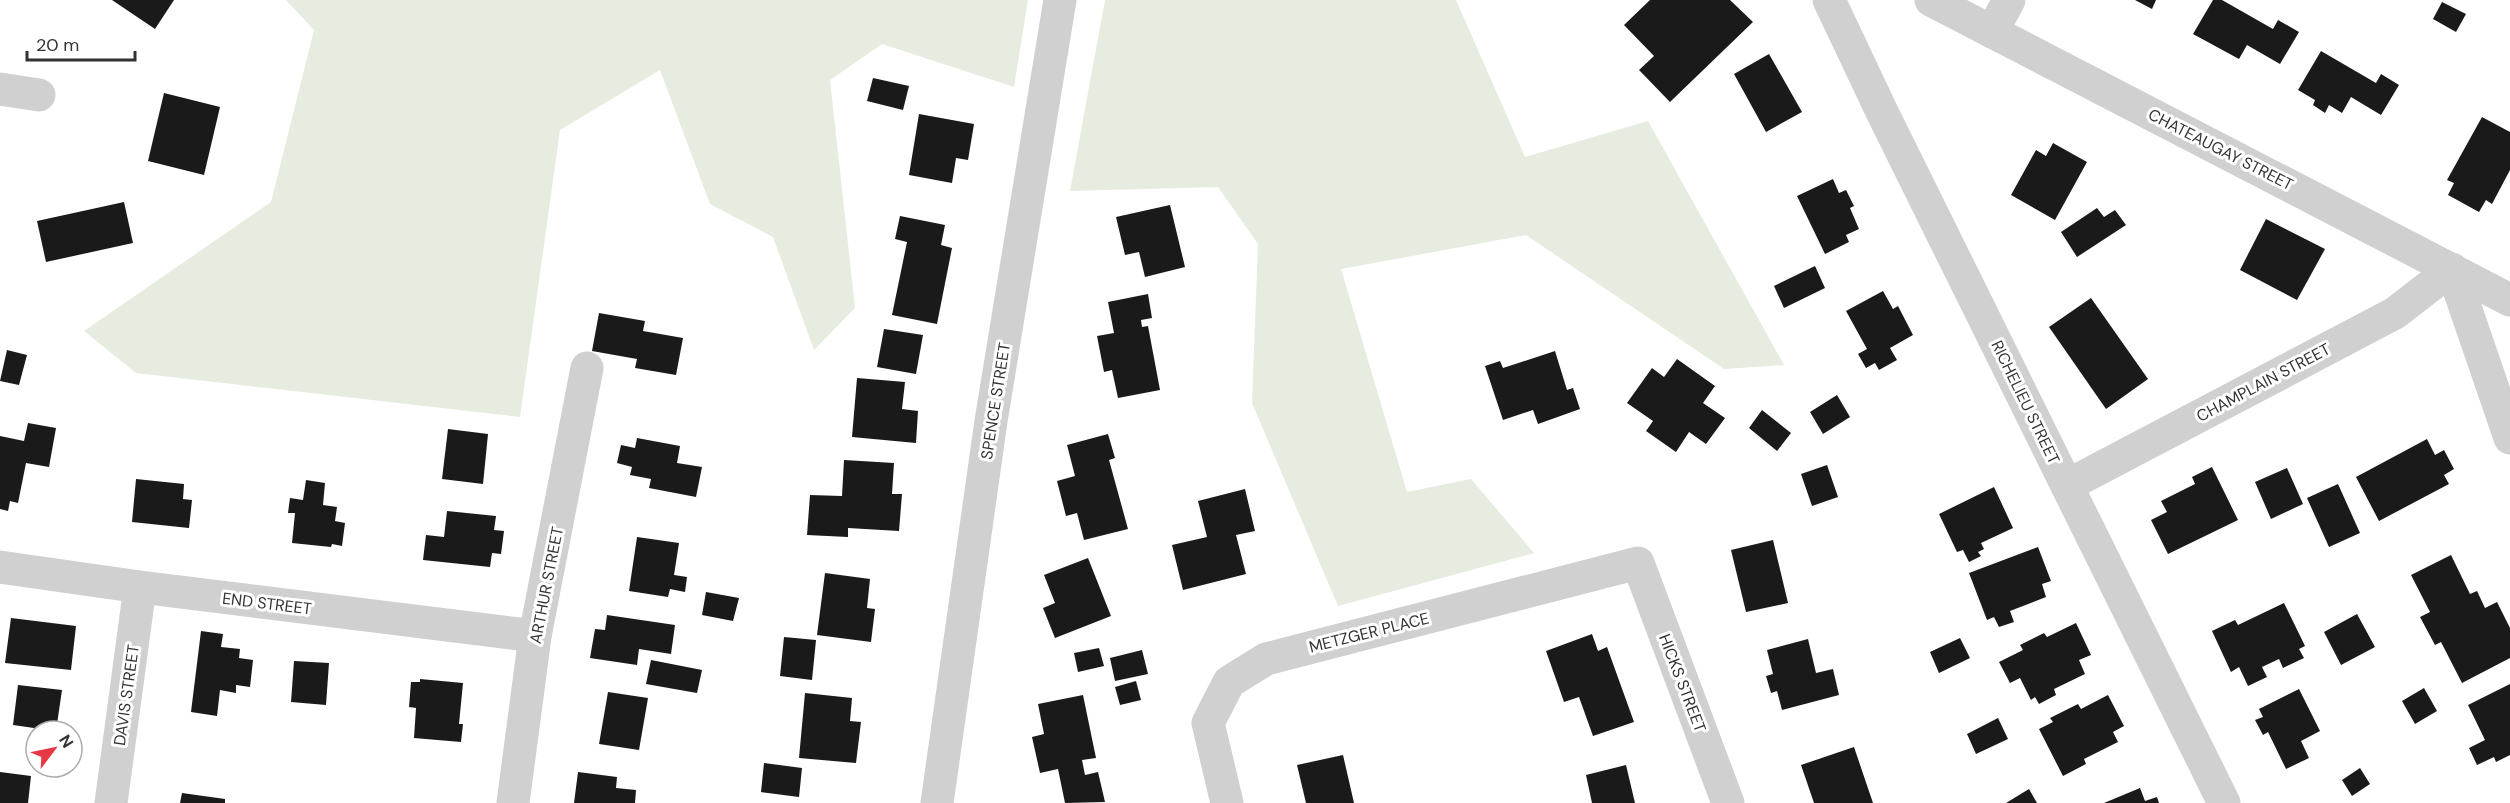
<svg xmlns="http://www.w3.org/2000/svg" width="2510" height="803" font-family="'DM Sans',sans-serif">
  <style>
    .green { fill: #e6ecdf }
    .building { fill: #1a1a1a }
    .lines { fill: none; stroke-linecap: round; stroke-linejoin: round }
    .minor { stroke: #d0d0d0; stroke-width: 33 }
    .labels { text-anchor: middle; stroke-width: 6; stroke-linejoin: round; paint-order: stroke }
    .street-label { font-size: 16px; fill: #333; stroke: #fff }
  </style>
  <rect width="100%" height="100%" fill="#fff"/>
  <!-- green -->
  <g class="green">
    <polygon points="286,0 1028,0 1014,87 882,44 830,80 855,308 814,350 773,237 710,204 660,70 560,130 520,417 136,373 84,331 271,202 314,30"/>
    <polygon points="1105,0 1456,0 1525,157 1648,121 1784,365 1724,369 1526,235 1341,269 1407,492 1471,479 1534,553 1338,606 1252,403 1258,244 1218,187 1070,191"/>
  </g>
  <!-- building -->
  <g class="building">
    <polygon points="112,0 174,0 155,29"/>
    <polygon points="1650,0 1730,0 1753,22 1670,102 1639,70 1654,56 1624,25"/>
    <polygon points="2135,0 2156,0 2152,9"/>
    <polygon points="2213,0 2222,0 2273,29 2278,20 2299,32 2280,64 2247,45 2239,59 2193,34"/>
    <polygon points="2442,2 2466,14 2456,32 2433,19"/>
    <polygon points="2321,51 2376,83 2381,74 2399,85 2381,115 2351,97 2342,113 2329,105 2325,113 2313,105 2315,100 2298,90"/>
    <polygon points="1769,54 1802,112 1766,132 1734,74"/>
    <polygon points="873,78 909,86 903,110 867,101"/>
    <polygon points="164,93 220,107 204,175 148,161"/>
    <polygon points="919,114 974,124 968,160 956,158 952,183 909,175"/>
    <polygon points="2482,117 2510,132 2510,170 2492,204 2486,200 2479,212 2448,195 2454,183 2447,180"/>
    <polygon points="2053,143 2087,162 2055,220 2011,195 2036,150 2046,156"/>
    <polygon points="1833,179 1839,193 1846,190 1854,206 1850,208 1859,229 1846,235 1849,242 1825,254 1797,196"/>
    <polygon points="124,202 133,243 46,262 37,221"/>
    <polygon points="1170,205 1185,267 1145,277 1139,252 1125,255 1116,217"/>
    <polygon points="2097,208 2104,217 2115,210 2126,225 2077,257 2061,232"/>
    <polygon points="900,216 945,225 941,245 952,248 937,324 892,315 907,242 895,239"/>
    <polygon points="2266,219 2325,249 2297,300 2240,270"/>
    <polygon points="1815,266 1825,288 1784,308 1774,286"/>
    <polygon points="1883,291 1893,309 1898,306 1913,335 1890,348 1897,360 1879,370 1875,363 1866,368 1858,354 1867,349 1846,311"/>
    <polygon points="1148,294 1152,318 1141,320 1142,327 1148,326 1160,390 1118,398 1112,370 1104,372 1097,336 1114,333 1108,302"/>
    <polygon points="2091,298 2148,379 2106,409 2049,327"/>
    <polygon points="599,313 645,321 643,331 683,338 676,375 635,368 637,359 592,351"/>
    <polygon points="884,329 923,335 916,374 877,367"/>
    <polygon points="7,350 27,355 19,385 0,381"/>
    <polygon points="1555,351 1567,390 1573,388 1580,409 1538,424 1533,410 1503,420 1485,366 1500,361 1503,368"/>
    <polygon points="1677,359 1715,386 1703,403 1725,418 1706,444 1689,432 1676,452 1646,431 1653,421 1627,403 1652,368 1664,377"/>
    <polygon points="857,378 905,382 902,409 918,411 916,443 852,437"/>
    <polygon points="1837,395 1850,417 1823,434 1810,412"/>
    <polygon points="1762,410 1791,433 1777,451 1749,428"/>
    <polygon points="28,423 56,428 49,467 26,463 18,503 10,501 8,511 0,509 0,436 24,441"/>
    <polygon points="448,429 488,434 483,484 442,479"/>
    <polygon points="1108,434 1115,458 1109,460 1128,529 1084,540 1077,513 1066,516 1057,481 1075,476 1067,445"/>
    <polygon points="637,438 680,446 677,463 702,467 696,497 649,488 651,479 630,475 632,467 617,463 621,445 635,448"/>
    <polygon points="2427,439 2435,455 2444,450 2454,469 2444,475 2449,484 2379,521 2356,477"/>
    <polygon points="844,460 894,463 892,494 902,494 899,531 848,528 848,537 807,535 810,495 842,496"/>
    <polygon points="1827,465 1838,497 1812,506 1801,474"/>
    <polygon points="2212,467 2238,520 2168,554 2151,520 2167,512 2161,501 2195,484 2192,477"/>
    <polygon points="2287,468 2303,504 2271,519 2255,482"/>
    <polygon points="136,479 184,484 183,499 192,500 189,528 132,522"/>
    <polygon points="306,480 325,483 323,505 337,507 335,521 345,523 342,546 332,544 331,547 292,543 295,513 288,513 290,498 303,500"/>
    <polygon points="2338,484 2360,533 2329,547 2307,498"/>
    <polygon points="1994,487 2013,528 1981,543 1984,549 1978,552 1981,556 1969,562 1963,550 1957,552 1939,514"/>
    <polygon points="1245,489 1255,531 1236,535 1246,574 1183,590 1172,545 1207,537 1198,501"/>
    <polygon points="447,511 496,516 494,530 504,531 501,554 492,553 490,567 423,560 426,535 444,537"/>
    <polygon points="637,537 679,543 674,575 687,577 685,592 670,589 668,597 629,591"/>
    <polygon points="1773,540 1788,603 1746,612 1731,550"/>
    <polygon points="2038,547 2051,581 2042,584 2046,597 2010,611 2014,622 1999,627 1994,617 1987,620 1969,573"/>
    <polygon points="2451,555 2470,594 2477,591 2485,608 2497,602 2510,628 2510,658 2462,683 2441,642 2435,645 2420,617 2430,612 2411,575"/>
    <polygon points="1088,558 1111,616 1055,638 1043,608 1055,603 1044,575"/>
    <polygon points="825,573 870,579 867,608 875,609 871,642 817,635"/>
    <polygon points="706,592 739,598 733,621 702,615"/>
    <polygon points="2284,603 2305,646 2299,649 2304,658 2283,668 2279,659 2262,667 2267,677 2248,686 2239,667 2231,672 2212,631 2235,620 2238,625"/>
    <polygon points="2357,614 2375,647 2341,665 2324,632"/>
    <polygon points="607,615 675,625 671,654 639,649 637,665 590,658 595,629 605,630"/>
    <polygon points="11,618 76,626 71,670 5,663"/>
    <polygon points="2076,623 2091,655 2079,660 2085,674 2054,689 2056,695 2039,704 2035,697 2031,700 2020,678 2010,683 1999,662 2023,650 2020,645 2044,633 2047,637"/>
    <polygon points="201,631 223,634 221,647 240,649 239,658 253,660 250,687 236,685 236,693 220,690 217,716 191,712"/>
    <polygon points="1592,634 1598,651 1607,647 1634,722 1593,736 1579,697 1564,702 1546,651"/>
    <polygon points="784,637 816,640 812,680 780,676"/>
    <polygon points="1960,638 1970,658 1939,673 1930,652"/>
    <polygon points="1808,639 1816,673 1833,669 1839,695 1782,710 1777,691 1771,693 1766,676 1773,674 1767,650"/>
    <polygon points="1099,648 1104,666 1078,672 1074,653"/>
    <polygon points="1142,650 1148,674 1115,681 1110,658"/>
    <polygon points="651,660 702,670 697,693 646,684"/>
    <polygon points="294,661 329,663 326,705 291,702"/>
    <polygon points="420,679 463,683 459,724 463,724 461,742 414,738 416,708 409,707 411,682 420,682"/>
    <polygon points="1136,681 1141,700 1120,705 1115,687"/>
    <polygon points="2510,684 2510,755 2496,762 2494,757 2477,765 2469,748 2485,740 2468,705"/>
    <polygon points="18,685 62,690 56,731 36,731 36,743 32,743 34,728 13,725"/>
    <polygon points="2424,688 2437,711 2415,724 2402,701"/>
    <polygon points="2299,689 2320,731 2301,741 2309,758 2286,769 2268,732 2263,735 2255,720 2263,717 2259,709"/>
    <polygon points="608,692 648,698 639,750 599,744"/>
    <polygon points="805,693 852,698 850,721 861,722 856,763 799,758"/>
    <polygon points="1083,695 1096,758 1082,760 1085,775 1098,772 1105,802 1065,803 1058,769 1040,773 1032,737 1044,734 1038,704"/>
    <polygon points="2108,695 2124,726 2113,732 2118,742 2084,759 2086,764 2063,776 2039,729 2053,722 2050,718 2078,704 2081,709"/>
    <polygon points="1998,718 2008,739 1976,754 1967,734"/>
    <polygon points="1854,747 1873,803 1814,803 1801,765"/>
    <polygon points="1343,755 1354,803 1306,803 1297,765"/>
    <polygon points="764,763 802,768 799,797 761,792"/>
    <polygon points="1626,765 1635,803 1592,803 1586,775"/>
    <polygon points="2360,768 2370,784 2352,796 2342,780"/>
    <polygon points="0,772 31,776 28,803 0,803"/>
    <polygon points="578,772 617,777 616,788 636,790 635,803 574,803"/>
    <polygon points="2140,788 2145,801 2157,797 2159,803 2104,803"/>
    <polygon points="2029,789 2037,803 2006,803"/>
    <polygon points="182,793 225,799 225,803 180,803"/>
  </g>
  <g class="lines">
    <!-- minor -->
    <g class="minor">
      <polyline points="1829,0 1882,112 2224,803"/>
      <polyline points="1931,0 2510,300"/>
      <polyline points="1992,32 2009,0"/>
      <polyline points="0,89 39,95"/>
      <polyline points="2068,485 2395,313 2452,269 2510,438"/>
      <polyline points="0,567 140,587 535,636"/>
      <polyline points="111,803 140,587"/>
      <polyline points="513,803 535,636 587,368"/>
      <polyline points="937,803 991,421 1060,0"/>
      <polyline points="1227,803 1208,723 1229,682 1266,659 1638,563 1728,803"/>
    </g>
  </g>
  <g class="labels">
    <!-- street labels -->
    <g class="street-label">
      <text transform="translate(2221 149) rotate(27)" y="6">CHATEAUGAY STREET</text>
      <text transform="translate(2263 382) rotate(-28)" y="6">CHAMPLAIN STREET</text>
      <text transform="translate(995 401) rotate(-81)" y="6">SPENCE STREET</text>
      <text transform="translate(2026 402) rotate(64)" y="6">RICHELIEU STREET</text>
      <text transform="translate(546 585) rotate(-79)" y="6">ARTHUR STREET</text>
      <text transform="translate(267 603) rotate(7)" y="6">END STREET</text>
      <text transform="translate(1369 632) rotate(-14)" y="6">METZGER PLACE</text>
      <text transform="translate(1683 683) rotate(69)" y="6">HICKS STREET</text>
      <text transform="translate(126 695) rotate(-82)" y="6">DAVIS STREET</text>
    </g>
  </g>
  <!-- north arrow -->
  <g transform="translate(54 749) rotate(58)"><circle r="28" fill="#ffffff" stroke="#adadad" stroke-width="1.5"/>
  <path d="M0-4.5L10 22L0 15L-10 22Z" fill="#e63946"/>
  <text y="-9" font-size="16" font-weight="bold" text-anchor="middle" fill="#333333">N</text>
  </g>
  <!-- scale -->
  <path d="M27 51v9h108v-9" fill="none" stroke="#333333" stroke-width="3"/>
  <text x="36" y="51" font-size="18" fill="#333333" stroke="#ffffff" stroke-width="4.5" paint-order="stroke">20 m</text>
</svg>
